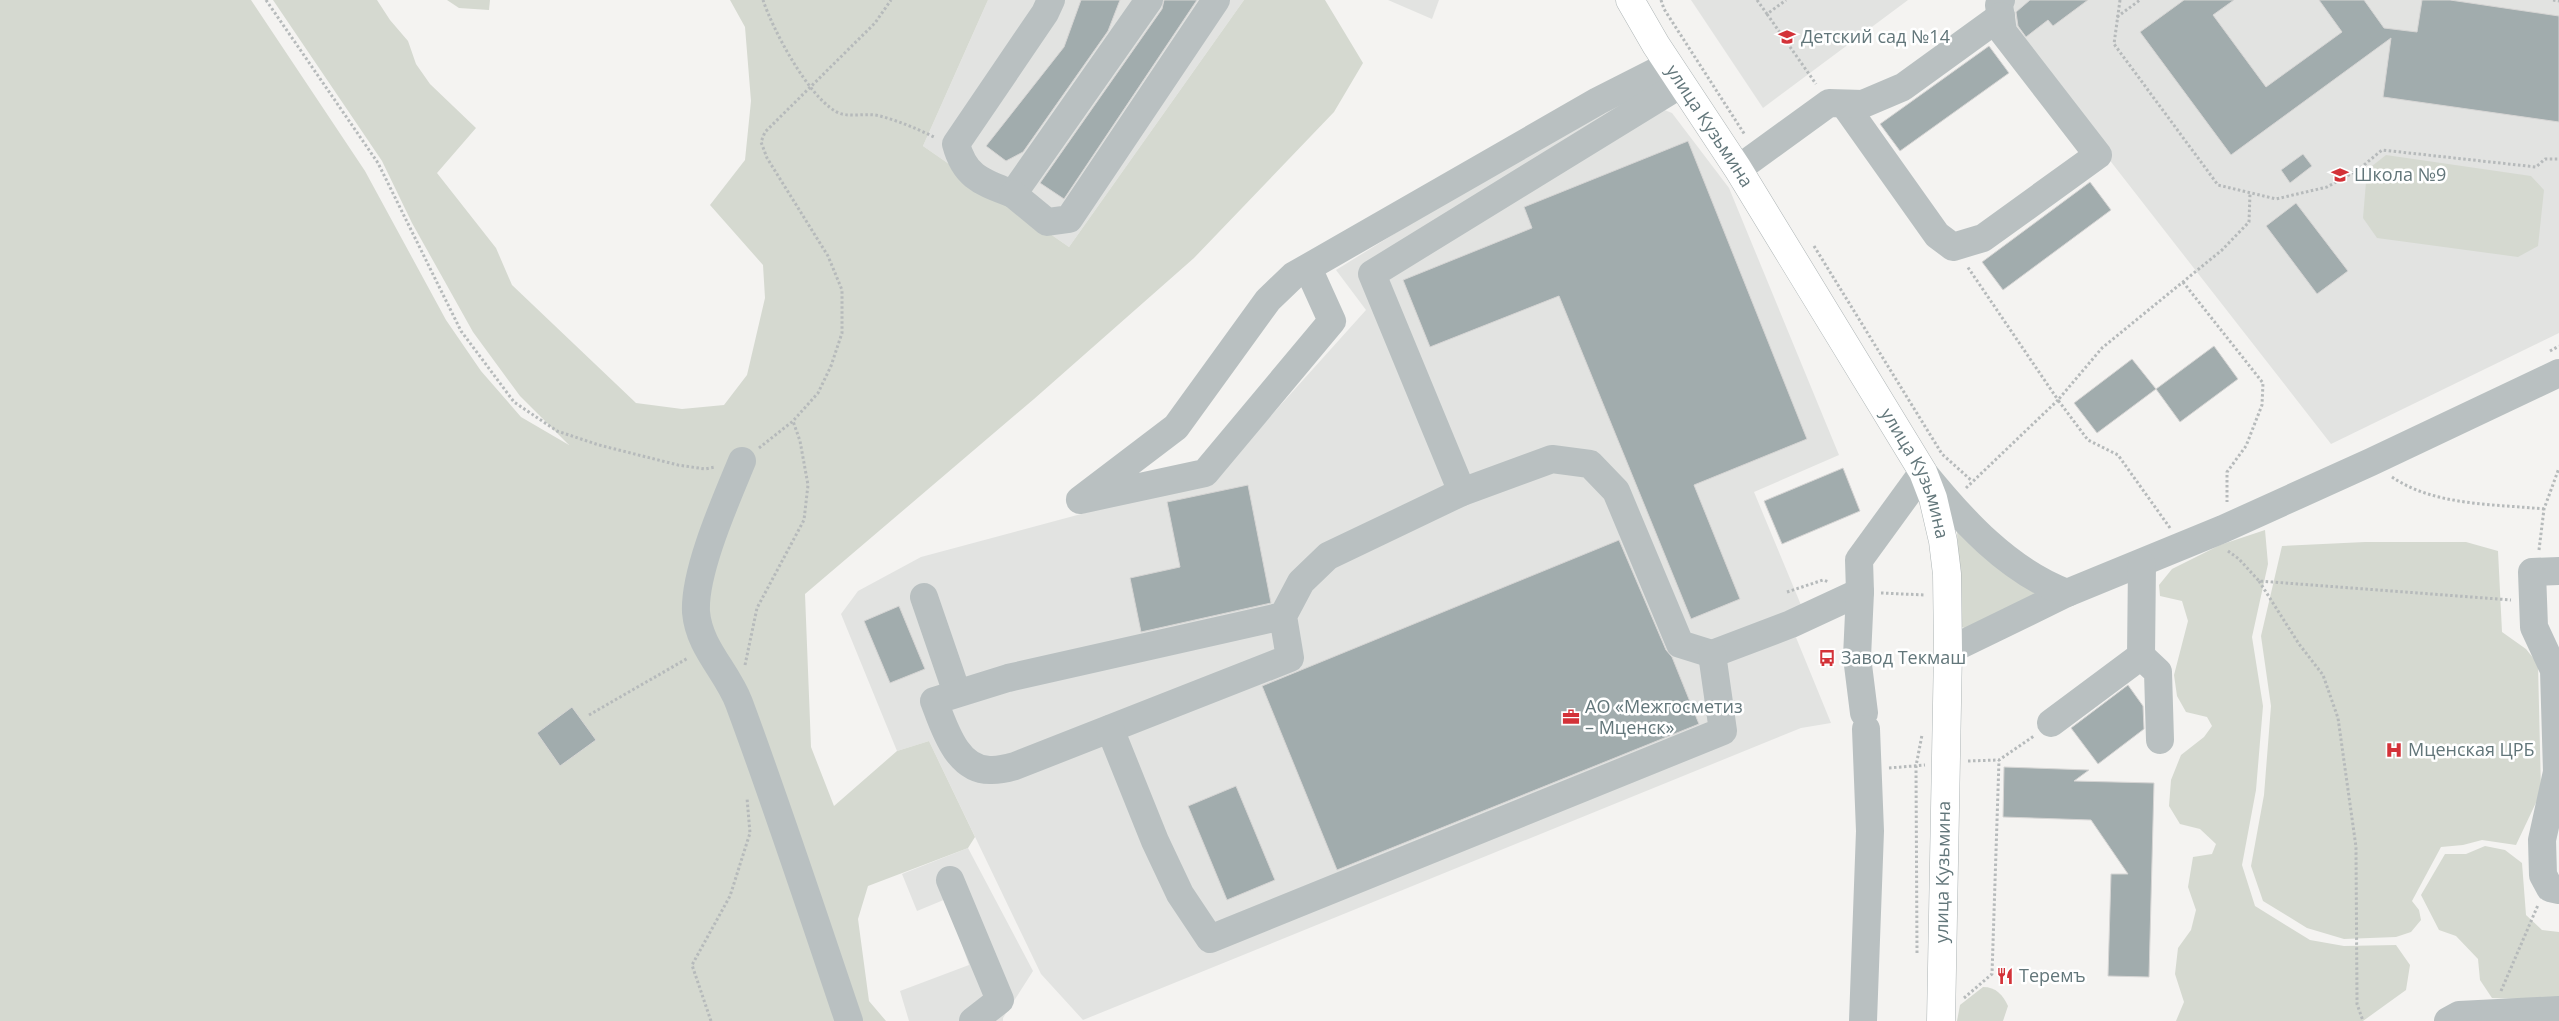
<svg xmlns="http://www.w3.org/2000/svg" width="2559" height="1021" font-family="'Open Sans',sans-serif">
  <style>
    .built { fill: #e2e3e1 }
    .green { fill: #d5d9d0 }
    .building { fill: #a1acad; stroke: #d6d5d4 }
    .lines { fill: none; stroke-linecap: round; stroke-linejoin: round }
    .major-casing { stroke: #adb4b5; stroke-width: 29 }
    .path { stroke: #b6babb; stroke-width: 3; stroke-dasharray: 2.5 2.5; stroke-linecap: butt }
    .minor { stroke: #b9c0c1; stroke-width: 28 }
    .major { stroke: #fff; stroke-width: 28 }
    .labels { text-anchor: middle; stroke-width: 5; stroke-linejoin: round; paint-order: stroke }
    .poi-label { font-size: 18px; fill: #62767a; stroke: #fff; text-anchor: start }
    .street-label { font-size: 18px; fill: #62767a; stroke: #fff }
  </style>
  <rect width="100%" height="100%" fill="#f4f3f1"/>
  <!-- built -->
  <g class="built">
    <polygon points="988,0 1244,0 1069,247 923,146"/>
    <polygon points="1388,0 1439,0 1432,19"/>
    <polygon points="1691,0 1908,0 1763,108"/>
    <polygon points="2007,0 2559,0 2559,333 2331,444 1998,17"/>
    <polygon points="1629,96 1672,113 1729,188 1839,455 1754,492 1801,605 1786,613 1831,723 1801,728 1083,1020 1041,974 929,741 897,751 841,614 858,591 921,557 1215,478 1366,310 1336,270 1507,164"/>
    <polygon points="968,848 1033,971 1003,1018 1003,1021 909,1021 900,991 969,965 946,899 917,911 902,874"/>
  </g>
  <!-- green -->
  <g class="green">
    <polygon points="0,0 251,0 365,171 446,320 481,371 521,417 569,445 520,396 473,332 412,223 382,161 273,0 377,0 390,20 408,41 416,64 430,84 476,128 437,173 496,248 512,285 636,403 682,409 724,405 747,375 765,298 763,265 710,205 745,160 751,101 745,27 730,0 988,0 923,146 1069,247 1244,0 1325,0 1363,63 1334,112 1194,258 1034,399 805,594 811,747 834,806 897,751 929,741 975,837 968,848 868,886 858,919 869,1001 886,1021 0,1021"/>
    <polygon points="447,0 490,0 489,10 459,8"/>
    <polygon points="2386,155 2531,176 2544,190 2538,246 2518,257 2377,238 2363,218 2367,170"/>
    <polygon points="1957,527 2039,593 1967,629 1959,626"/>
    <polygon points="2265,530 2268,564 2252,637 2263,706 2256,790 2242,865 2255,906 2310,940 2344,946 2396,945 2410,965 2406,990 2363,1021 2176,1021 2184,1002 2175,974 2178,948 2191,930 2196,910 2188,887 2193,857 2212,854 2216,844 2200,829 2180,824 2169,806 2171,780 2181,755 2204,737 2212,726 2207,717 2186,712 2177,696 2174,675 2188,621 2182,601 2160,596 2159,585 2172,569 2220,545"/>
    <polygon points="2365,542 2466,542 2498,551 2502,632 2526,649 2538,664 2541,792 2516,845 2482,840 2463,845 2441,847 2412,901 2419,910 2421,920 2411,932 2396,937 2344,939 2307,928 2263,901 2251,866 2264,795 2271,706 2261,636 2282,546"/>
    <polygon points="2485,846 2505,850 2522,863 2526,915 2542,930 2559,932 2559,1007 2556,1000 2492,998 2480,980 2478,959 2456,936 2439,930 2421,895 2445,854 2466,854"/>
    <path d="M1983 987C1996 987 2003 995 2008 1006L2003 1021H1957L1960 1005Z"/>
  </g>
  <!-- building -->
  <g class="building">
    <polygon points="1081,0 1120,0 1108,31 1023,152 1006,161 986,146 1064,47"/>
    <polygon points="1164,0 1197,0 1064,199 1040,183 1162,9"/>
    <polygon points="2030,0 2088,0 2053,26 2048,20 2026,37 2018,26 2016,12"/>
    <polygon points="2184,0 2234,0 2213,15 2266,87 2342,32 2319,0 2364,0 2384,28 2417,32 2422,0 2450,0 2559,16 2559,122 2383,97 2391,38 2231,155 2140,32"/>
    <polygon points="1989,46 2009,73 1900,151 1880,124"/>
    <polygon points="1688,141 1807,439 1694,485 1740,599 1691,619 1559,296 1430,347 1403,280 1532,228 1524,207"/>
    <polygon points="2303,154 2312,166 2290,183 2281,170"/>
    <polygon points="2090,182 2111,210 2003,290 1982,262"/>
    <polygon points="2296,203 2348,271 2317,294 2266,226"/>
    <polygon points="2214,346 2238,379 2180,422 2156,389"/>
    <polygon points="2132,359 2156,389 2097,433 2074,403"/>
    <polygon points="1843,468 1860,511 1782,544 1764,501"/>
    <polygon points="1248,485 1271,603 1141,632 1130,578 1180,567 1167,502"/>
    <polygon points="1619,540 1666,650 1672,657 1699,724 1337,870 1262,686"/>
    <polygon points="899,606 925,669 890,683 864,621"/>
    <polygon points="2128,685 2143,706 2144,729 2098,764 2071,728"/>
    <polygon points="572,707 596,740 560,766 537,733"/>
    <polygon points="2004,767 2089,770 2074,781 2154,783 2149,977 2108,976 2111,874 2128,874 2091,820 2003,817"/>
    <polygon points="1236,786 1275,880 1227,900 1188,806"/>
  </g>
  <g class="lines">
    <!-- major casing -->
    <g class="major-casing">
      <g id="major">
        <path id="s1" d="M1630 0 1656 45 1738 169 1923 472 1933 498 1943 541 1947 574 1948 651 1941 1021"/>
      </g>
    </g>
    <!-- path -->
    <g class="path">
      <polyline points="266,0 378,163 461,331 514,402 557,431 599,445 678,465 705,469 715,467"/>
      <path d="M763 0C773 30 807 94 835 111 847 119 866 112 880 116 899 121 918 129 936 138"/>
      <polyline points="1661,0 1664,9 1745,135"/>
      <polyline points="1757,0 1767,14 1786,0"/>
      <polyline points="2120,0 2114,44 2218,185 2276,199 2327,187 2358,170 2382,150 2536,167 2545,159 2559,159"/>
      <polyline points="2553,0 2559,1"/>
      <polyline points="1767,14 1816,84"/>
      <polyline points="2117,17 2140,0"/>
      <polyline points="1814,246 1942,454 1972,481"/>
      <polyline points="2183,282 2263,383 2262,405 2246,446 2227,472 2227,502"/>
      <polyline points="2550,351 2559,346"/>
      <polyline points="759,448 793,421 818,393 831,366 842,333 842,290 828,256 767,158 761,142 765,132 875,23 891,0"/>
      <path d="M2392 477C2434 506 2495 504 2544 509"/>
      <polyline points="1966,488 2058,400 1967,266"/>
      <polyline points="2170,528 2118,455 2088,440 2058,400 2102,348 2222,250 2249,222 2250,193"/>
      <polyline points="2539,550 2544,509 2559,468"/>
      <polyline points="2228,551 2239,559 2259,581 2511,600"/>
      <polyline points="2259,581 2299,644 2323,675 2338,718 2356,847 2357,1004 2363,1021"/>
      <polyline points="1787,592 1823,580 1829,582"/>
      <polyline points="1881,593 1925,595"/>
      <polyline points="745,665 757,608 804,520 808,485 800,441 793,421"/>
      <polyline points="589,715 688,658"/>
      <polyline points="1968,761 1999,760 2034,736"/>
      <polyline points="1889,768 1925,765"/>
      <polyline points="1917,953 1916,766 1922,735"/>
      <polyline points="2501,991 2538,905"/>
      <polyline points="1964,998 1992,974 1999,760"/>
      <polyline points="711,1021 692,965 730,896 750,833 747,798"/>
    </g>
    <!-- minor -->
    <g class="minor">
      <path d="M1051 0 1045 13 956 144C965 178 983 182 1013 194L1149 0"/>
      <polyline points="1844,104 1937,235 1953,247 1983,238 2098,155 2003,32 1999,5 2001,0"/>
      <polyline points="1738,169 1829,103 1863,104 1903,87 2001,16"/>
      <polyline points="1013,194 1047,222 1069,219 1216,0"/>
      <polyline points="1308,268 1332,321 1205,473 1080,500 1176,427 1268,300 1293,276 1598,101 1669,65"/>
      <path d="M742 461C726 500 694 571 696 612 699 648 727 671 739 703 778 808 813 915 849 1021"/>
      <polyline points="1462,492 1372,274 1681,84"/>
      <polyline points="2559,571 2532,572 2534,627 2554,670 2557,772 2542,840 2543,875 2550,888 2559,890"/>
      <polyline points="924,597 957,693"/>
      <path d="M1283 616 1008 678 934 701C944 727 957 772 992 770 1000 770 1008 768 1015 766L1290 658 1283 616 1301 582 1328 556 1462 492 1552 459 1590 464 1616 491 1680 644 1712 654 1791 624 1860 592"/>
      <polyline points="1948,651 2067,593 2223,529 2371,462 2559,373"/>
      <polyline points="2141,656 2158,672 2160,740"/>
      <path d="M1864 713 1857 657 1860 592 1859 560 1923 472C1962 520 2008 571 2067 593"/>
      <polyline points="2051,723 2141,656 2142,564"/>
      <polyline points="1110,729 1155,841 1180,894 1210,939 1723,731 1712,654"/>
      <polyline points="950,880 1000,1000 973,1021"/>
      <polyline points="1863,1021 1870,831 1866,729"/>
      <polyline points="2448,1021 2459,1015 2559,1010"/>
    </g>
    <!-- major -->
    <use href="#major" class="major"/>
  </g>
  <!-- icons -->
  <defs>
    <g id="school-bare" transform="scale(1.35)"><path d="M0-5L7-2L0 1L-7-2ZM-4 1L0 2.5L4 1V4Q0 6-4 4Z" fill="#d33238" stroke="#fff" stroke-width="2.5" paint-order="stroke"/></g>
    <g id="bus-bare" transform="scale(1.35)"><path d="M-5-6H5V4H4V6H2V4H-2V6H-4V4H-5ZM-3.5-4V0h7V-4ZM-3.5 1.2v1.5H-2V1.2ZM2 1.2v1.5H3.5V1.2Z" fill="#d33238" stroke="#fff" stroke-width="2.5" paint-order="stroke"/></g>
    <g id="office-bare" transform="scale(1.35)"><path d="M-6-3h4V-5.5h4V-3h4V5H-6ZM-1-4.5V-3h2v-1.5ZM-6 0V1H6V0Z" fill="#d33238" stroke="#fff" stroke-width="2.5" paint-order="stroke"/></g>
    <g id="hospital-bare" transform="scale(1.35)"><path d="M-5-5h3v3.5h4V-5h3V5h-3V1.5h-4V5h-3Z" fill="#d33238" stroke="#fff" stroke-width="2.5" paint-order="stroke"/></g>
    <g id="restaurant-bare" transform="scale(1.35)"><path d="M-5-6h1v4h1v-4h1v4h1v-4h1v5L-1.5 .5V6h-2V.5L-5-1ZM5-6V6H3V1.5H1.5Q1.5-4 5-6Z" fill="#d33238" stroke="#fff" stroke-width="2.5" paint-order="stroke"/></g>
  </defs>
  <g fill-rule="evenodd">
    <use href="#school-bare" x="1787" y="37"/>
    <use href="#school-bare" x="2340" y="175"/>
    <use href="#bus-bare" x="1827" y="658"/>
    <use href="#office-bare" x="1571" y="717"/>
    <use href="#hospital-bare" x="2394" y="750"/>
    <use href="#restaurant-bare" x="2005" y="976"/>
  </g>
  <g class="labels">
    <!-- poi labels -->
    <g class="poi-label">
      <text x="1801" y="43">Детский сад №14</text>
      <text x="2354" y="181">Школа №9</text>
      <text x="1841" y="664">Завод Текмаш</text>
      <text x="1585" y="713">АО «Межгосметиз<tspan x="1585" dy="21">– Мценск»</tspan></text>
      <text x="2408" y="756">Мценская ЦРБ</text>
      <text x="2019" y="982">Теремъ</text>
    </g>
    <!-- street labels -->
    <g class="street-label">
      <text dy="6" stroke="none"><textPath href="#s1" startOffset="149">улица Кузьмина</textPath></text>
      <text dy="6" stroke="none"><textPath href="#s1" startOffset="554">улица Кузьмина</textPath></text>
      <text transform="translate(1943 872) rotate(-89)" y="6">улица Кузьмина</text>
    </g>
  </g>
</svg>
